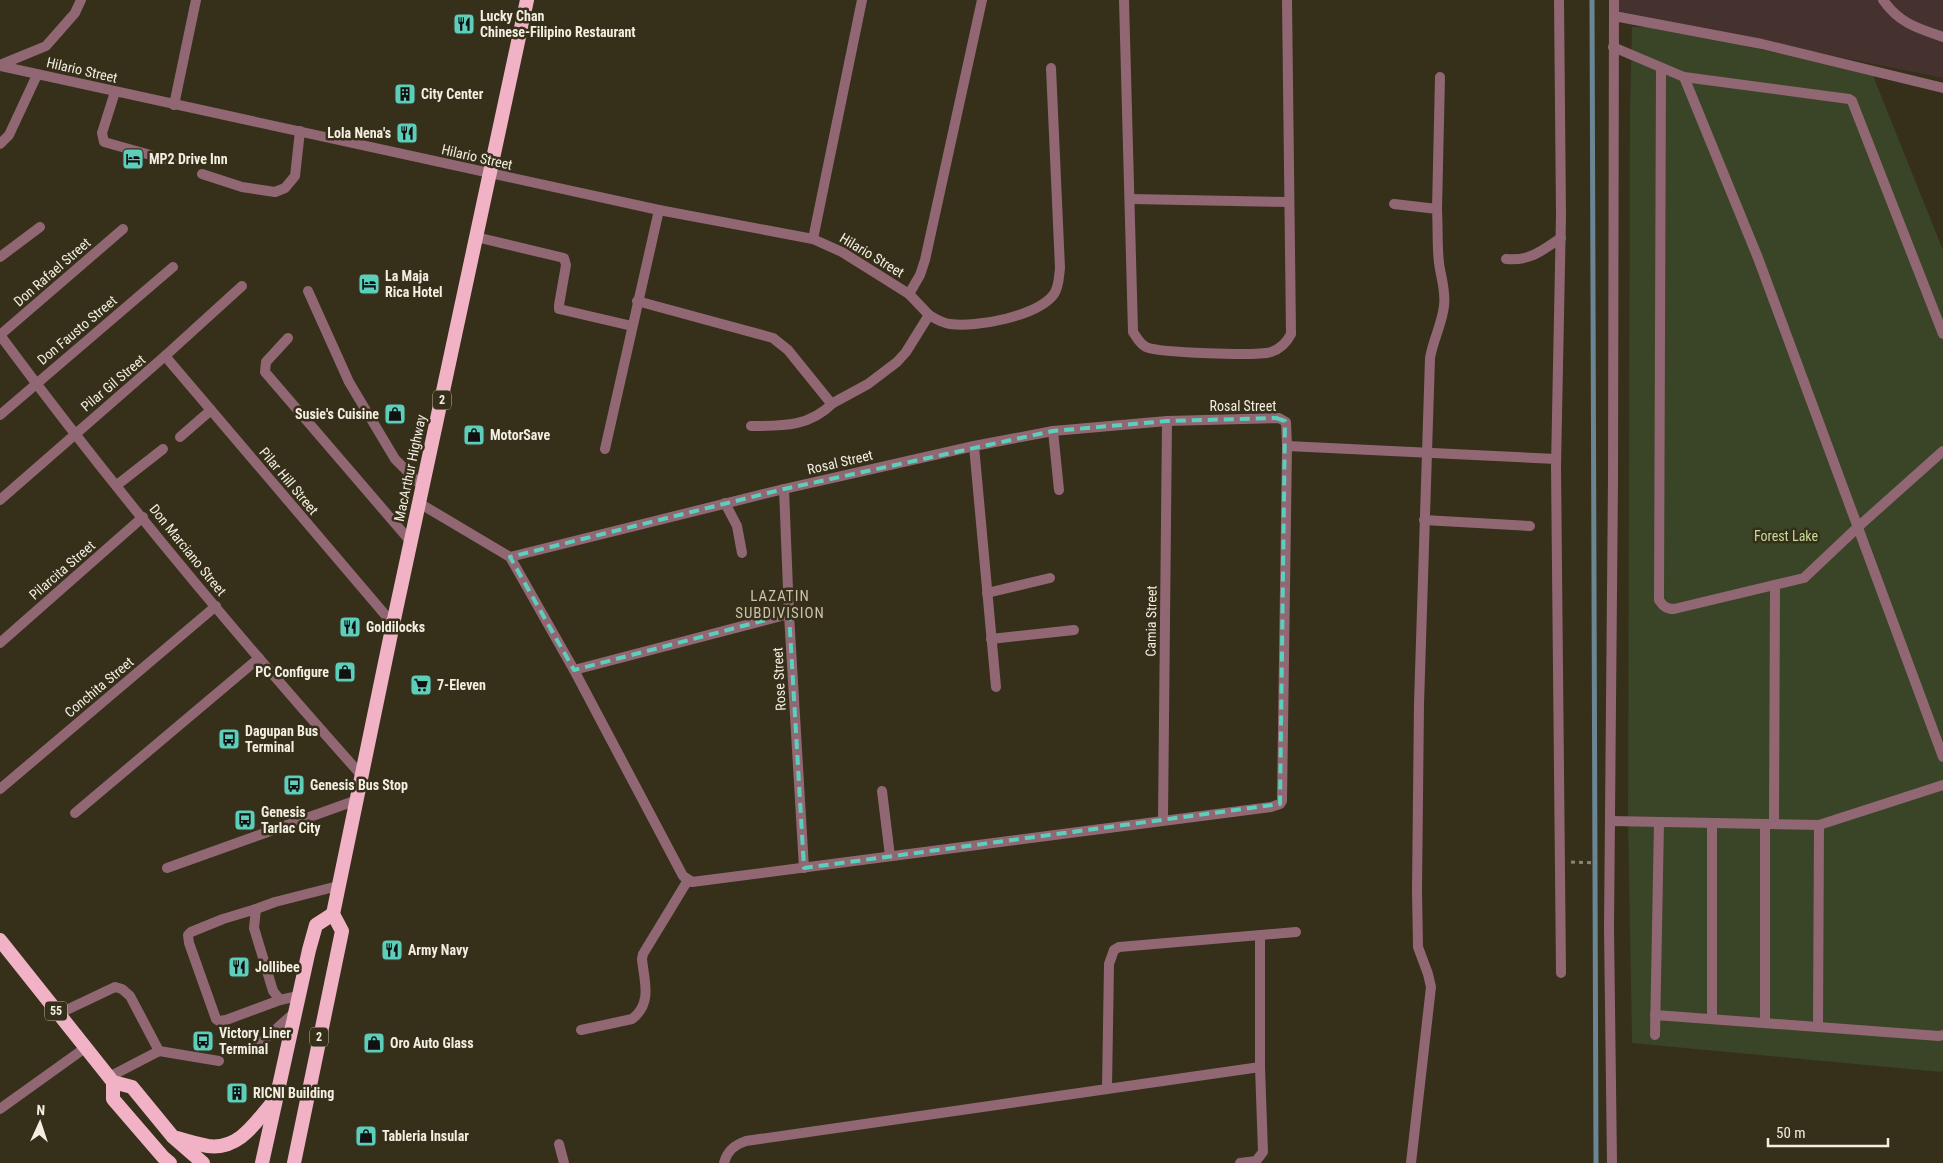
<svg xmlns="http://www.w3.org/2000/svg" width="1943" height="1163" font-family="'Roboto Condensed',sans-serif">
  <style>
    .industrial { fill: #45312d }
    .green { fill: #3a4426 }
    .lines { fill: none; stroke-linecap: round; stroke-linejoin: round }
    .stream { stroke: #6a8594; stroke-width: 5 }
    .path { stroke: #8a8573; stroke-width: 3; stroke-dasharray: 4 4; stroke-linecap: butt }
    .service { stroke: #916774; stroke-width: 10 }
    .minor { stroke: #916774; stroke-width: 10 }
    .tertiary { stroke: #916774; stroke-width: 10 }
    .trunk { stroke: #f2b2c6; stroke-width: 14 }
    .marked { fill: none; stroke: #5dceb9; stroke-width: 4; stroke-dasharray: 10 6; stroke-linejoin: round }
    .labels { text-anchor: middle; stroke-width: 5; stroke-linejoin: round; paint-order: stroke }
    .shield { fill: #362f1a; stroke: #bab5a5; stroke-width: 1 }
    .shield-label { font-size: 12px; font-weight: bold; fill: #f2eee1 }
    .poi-label { font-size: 14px; font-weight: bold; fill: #f2eee1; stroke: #362f1a; text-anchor: start }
    .street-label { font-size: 14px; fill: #f2eee1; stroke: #362f1a }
    .park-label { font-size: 14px; fill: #c4dc97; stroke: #362f1a }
    .neighbourhood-label { font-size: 15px; letter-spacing: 1px; fill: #cbc2a9; stroke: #362f1a }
  </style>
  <rect width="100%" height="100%" fill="#362f1a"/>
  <!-- industrial -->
  <polygon class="industrial" points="1613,0 1943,0 1943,78 1613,11"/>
  <!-- green -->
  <polygon class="green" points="1632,27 1663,27 1679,32 1872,73 1943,250 1943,1070 1941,1072 1632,1043 1628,821 1630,108"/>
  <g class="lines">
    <!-- stream -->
    <polyline class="stream" points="1592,0 1596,1163"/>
    <!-- path -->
    <polyline class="path" points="1571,862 1597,863"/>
    <!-- service -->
    <g class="service">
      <path d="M1883 0C1899 23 1917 28 1943 37"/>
      <polyline points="1613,47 1684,77 1849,99 1852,101 1943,334"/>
      <path d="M1661 68 1659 600C1663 606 1666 609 1674 609L1804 578 1859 526 1943 451"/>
      <polyline points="1684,77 1758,258 1943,757"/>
      <polyline points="115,92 102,133 104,142 172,161"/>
      <polyline points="0,144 9,135 37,75"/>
      <polyline points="202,174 242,187 275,192 285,188 295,176 300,131"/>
      <path d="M1506 259C1531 261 1541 251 1561 238"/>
      <polyline points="308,291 349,382 395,459 423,487"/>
      <polyline points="1053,431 1059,490"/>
      <polyline points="180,437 211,410"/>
      <polyline points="117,485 163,449"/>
      <polyline points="725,503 737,526 742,553"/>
      <polyline points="1424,520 1530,526"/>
      <polyline points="987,593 1050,578"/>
      <polyline points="991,639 1074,630"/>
      <polyline points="882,791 890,856"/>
      <polyline points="75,813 259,658"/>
      <polyline points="1610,821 1819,825 1943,785"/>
      <polyline points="1774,824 1775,585"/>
      <polyline points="167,868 357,800"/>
      <polyline points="256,909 223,919 191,932 188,935 189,943 216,1019 219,1021 226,1020 280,1000"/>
      <polyline points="298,996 280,1000 273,991 254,928 256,909 275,902 338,886"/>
      <polyline points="58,1014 115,987 122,989 130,996 159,1051 219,1061"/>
      <polyline points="1655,1015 1939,1036 1943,1035"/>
      <polyline points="1712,1019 1712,823"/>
      <polyline points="1765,1023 1765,824"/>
      <polyline points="1818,1027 1819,825"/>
      <path d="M581 1030 632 1019C653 1003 644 981 642 959L643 954 688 880"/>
      <polyline points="1655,1035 1659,822"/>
      <polyline points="257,1046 294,1013"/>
      <polyline points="109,1077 159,1051"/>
    </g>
    <!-- minor -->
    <g class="minor">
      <path d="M1124 0 1133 332C1137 338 1140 344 1146 347 1159 353 1256 356 1271 352 1280 349 1287 342 1291 334L1287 0"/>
      <polyline points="1559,0 1561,215 1556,466 1561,973"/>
      <polyline points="1614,16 1762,44 1943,88"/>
      <polyline points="0,65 46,46 75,13 81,0"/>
      <polyline points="0,66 659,210 813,239 842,252 909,294 929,315"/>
      <polyline points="174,105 196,0"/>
      <polyline points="1131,199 1289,202"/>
      <path d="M1394 204 1437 209C1438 227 1437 246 1439 263 1441 278 1446 291 1444 306 1442 324 1433 340 1430 358L1419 704 1417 890 1418 947 1428 974 1431 987 1411 1163"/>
      <polyline points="1437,209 1440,77"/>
      <polyline points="476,237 564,258 566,265 559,305 559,309 632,326"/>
      <polyline points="813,239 862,0"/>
      <polyline points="0,257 40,227"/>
      <polyline points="909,294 920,275 925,260 982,0"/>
      <path d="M637 301 773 338 788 350 830 402 833 403 868 384 897 362 906 352 929 315C936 319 942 323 950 324 976 328 1038 316 1054 294 1059 287 1059 276 1060 268L1051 68"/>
      <path d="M0 335C113 488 236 635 363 777"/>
      <polyline points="0,335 123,229"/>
      <polyline points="288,338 266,362 265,372 411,542"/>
      <polyline points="165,356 393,624"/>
      <polyline points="0,415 173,267"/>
      <path d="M751 426C783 426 809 427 833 403"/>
      <polyline points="974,446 996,687"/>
      <polyline points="1287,446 1556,459"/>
      <polyline points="605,449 659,210"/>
      <polyline points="784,489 789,614 804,868"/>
      <polyline points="0,500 165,356 242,286"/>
      <polyline points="419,503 510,557 784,489 974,446 1053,431 1167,421 1279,418 1286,422 1287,446 1282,801 1280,804 1271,807 692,882 683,876 574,670 510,557"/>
      <polyline points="0,643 143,517"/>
      <polyline points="574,670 789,614"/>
      <polyline points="0,789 216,606"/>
      <polyline points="1163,820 1167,421"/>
      <polyline points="1107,1088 1109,964 1114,950 1119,947 1296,932"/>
      <polyline points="0,1109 85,1048"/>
      <polyline points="559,1144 564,1163"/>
      <path d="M724 1163C727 1151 734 1145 746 1141L1260 1067"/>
      <polyline points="1240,1163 1256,1161 1263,1152 1260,1067 1260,935"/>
    </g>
    <!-- tertiary -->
    <polyline class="tertiary" points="1612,1163 1609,928 1613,480 1614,0"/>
    <!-- trunk -->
    <g class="trunk">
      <polyline points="0,940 113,1082 132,1087 173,1137 203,1163"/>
      <polyline points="113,1082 113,1099 163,1157 170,1163"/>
      <path d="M177 1138C187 1141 197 1144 208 1146 239 1150 255 1123 273 1102"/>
      <polyline points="262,1163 309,950 316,925 333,914"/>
      <polyline points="294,1163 342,931 333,914 393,624 527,0"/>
    </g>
  </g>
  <!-- marked area -->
  <path class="marked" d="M1276 418 1285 421 1280 804 804 868 789 614 574 670 510 557 784 489 1053 431 1167 421Z"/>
  <!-- icons -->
  <defs>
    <g id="restaurant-square" transform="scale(1.125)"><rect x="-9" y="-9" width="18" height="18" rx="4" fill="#5dceb9" stroke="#362f1a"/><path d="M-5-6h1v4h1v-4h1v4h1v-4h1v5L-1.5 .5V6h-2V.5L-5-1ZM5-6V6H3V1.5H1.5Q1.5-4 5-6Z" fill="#111"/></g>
    <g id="building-square" transform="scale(1.125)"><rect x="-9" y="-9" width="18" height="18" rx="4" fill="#5dceb9" stroke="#362f1a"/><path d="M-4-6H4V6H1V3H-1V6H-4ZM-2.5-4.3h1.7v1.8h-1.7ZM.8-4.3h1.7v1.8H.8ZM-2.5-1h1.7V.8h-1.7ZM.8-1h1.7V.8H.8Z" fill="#111"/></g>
    <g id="hotel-square" transform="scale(1.125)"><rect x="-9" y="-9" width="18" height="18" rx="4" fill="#5dceb9" stroke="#362f1a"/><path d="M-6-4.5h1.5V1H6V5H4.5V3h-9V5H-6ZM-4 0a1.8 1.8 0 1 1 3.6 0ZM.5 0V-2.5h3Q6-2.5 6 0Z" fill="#111"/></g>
    <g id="shop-square" transform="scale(1.125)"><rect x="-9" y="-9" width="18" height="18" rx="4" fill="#5dceb9" stroke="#362f1a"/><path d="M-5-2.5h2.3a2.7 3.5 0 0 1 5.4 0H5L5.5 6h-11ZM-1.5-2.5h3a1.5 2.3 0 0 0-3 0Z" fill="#111"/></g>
    <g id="supermarket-square" transform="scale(1.125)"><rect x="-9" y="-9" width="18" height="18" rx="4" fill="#5dceb9" stroke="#362f1a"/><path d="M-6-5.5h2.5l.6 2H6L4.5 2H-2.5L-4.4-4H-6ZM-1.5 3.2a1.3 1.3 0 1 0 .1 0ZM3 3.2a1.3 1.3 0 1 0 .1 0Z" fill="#111"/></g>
    <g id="bus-square" transform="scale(1.125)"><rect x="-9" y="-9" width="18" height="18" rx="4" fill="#5dceb9" stroke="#362f1a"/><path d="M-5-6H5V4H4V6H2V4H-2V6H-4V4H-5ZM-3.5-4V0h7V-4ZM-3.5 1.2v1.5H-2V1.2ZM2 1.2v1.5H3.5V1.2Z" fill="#111"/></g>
  </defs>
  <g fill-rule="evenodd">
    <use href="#restaurant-square" x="464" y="24"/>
    <use href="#building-square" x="405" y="94"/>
    <use href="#restaurant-square" x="407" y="133"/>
    <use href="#hotel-square" x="133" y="159"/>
    <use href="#hotel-square" x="369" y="284"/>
    <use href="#shop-square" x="395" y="414"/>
    <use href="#shop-square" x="474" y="435"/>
    <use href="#restaurant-square" x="350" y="627"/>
    <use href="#shop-square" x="345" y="672"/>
    <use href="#supermarket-square" x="421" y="685"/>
    <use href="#bus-square" x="229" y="739"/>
    <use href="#bus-square" x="294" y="785"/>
    <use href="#bus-square" x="245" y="820"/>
    <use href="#restaurant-square" x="392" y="950"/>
    <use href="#restaurant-square" x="239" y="967"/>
    <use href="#bus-square" x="203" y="1041"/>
    <use href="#shop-square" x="374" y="1043"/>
    <use href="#building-square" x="237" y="1093"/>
    <use href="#shop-square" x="366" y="1136"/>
  </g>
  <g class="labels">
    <!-- shield labels -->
    <g class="shield">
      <rect x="433" y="390.5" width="18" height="19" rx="4"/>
      <rect x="45" y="1001.5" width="22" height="19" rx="4"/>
      <rect x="310" y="1027.5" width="18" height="19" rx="4"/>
    </g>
    <g class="shield-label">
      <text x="442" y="404">2</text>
      <text x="56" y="1015">55</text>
      <text x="319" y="1041">2</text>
    </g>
    <!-- poi labels -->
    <g class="poi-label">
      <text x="480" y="21">Lucky Chan<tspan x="480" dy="16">Chinese-Filipino Restaurant</tspan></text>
      <text x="421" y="99">City Center</text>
      <text x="391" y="138" text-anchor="end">Lola Nena's</text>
      <text x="149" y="164">MP2 Drive Inn</text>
      <text x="385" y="281">La Maja<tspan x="385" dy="16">Rica Hotel</tspan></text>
      <text x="379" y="419" text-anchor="end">Susie's Cuisine</text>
      <text x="490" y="440">MotorSave</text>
      <text x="366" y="632">Goldilocks</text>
      <text x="329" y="677" text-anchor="end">PC Configure</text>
      <text x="437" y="690">7-Eleven</text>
      <text x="245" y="736">Dagupan Bus<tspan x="245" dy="16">Terminal</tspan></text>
      <text x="310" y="790">Genesis Bus Stop</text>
      <text x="261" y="817">Genesis<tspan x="261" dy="16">Tarlac City</tspan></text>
      <text x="408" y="955">Army Navy</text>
      <text x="255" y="972">Jollibee</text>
      <text x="219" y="1038">Victory Liner<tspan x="219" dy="16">Terminal</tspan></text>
      <text x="390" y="1048">Oro Auto Glass</text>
      <text x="253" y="1098">RICNI Building</text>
      <text x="382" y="1141">Tableria Insular</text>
    </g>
    <!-- street labels -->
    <g class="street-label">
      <text transform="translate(82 70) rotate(13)" y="5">Hilario Street</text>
      <text transform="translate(477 157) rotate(13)" y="5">Hilario Street</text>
      <text transform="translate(872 255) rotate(31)" y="5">Hilario Street</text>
      <text transform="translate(52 272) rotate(-41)" y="5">Don Rafael Street</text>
      <text transform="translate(77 330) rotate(-40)" y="5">Don Fausto Street</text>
      <text transform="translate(113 383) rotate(-40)" y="5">Pilar Gil Street</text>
      <text x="1243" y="411">Rosal Street</text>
      <text transform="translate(840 462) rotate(-13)" y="5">Rosal Street</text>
      <text transform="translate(410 468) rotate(-78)" y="5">MacArthur Highway</text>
      <text transform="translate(289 481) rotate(50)" y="5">Pilar Hill Street</text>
      <text transform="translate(188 550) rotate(51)" y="5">Don Marciano Street</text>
      <text transform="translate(62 570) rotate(-41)" y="5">Pilarcita Street</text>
      <text transform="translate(1151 621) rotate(-89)" y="5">Camia Street</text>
      <text transform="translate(779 679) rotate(-93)" y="5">Rose Street</text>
      <text transform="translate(99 687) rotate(-40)" y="5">Conchita Street</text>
    </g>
    <!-- park labels -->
    <g class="park-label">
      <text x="1786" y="541">Forest Lake</text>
    </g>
    <!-- neighbourhood labels -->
    <g class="neighbourhood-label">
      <text x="780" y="601">LAZATIN<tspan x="780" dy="17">SUBDIVISION</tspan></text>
    </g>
  </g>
  <!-- north arrow -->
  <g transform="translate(40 1123) rotate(3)" stroke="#362f1a" stroke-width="4" paint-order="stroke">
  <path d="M0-4L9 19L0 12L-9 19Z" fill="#f2eee1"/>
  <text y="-8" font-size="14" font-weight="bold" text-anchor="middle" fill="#f2eee1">N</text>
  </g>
  <!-- scale -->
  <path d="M1768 1138v8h120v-8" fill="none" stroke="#f2eee1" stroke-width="2.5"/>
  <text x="1776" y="1138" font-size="15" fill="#f2eee1" stroke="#362f1a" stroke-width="4" paint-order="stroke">50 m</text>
</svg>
